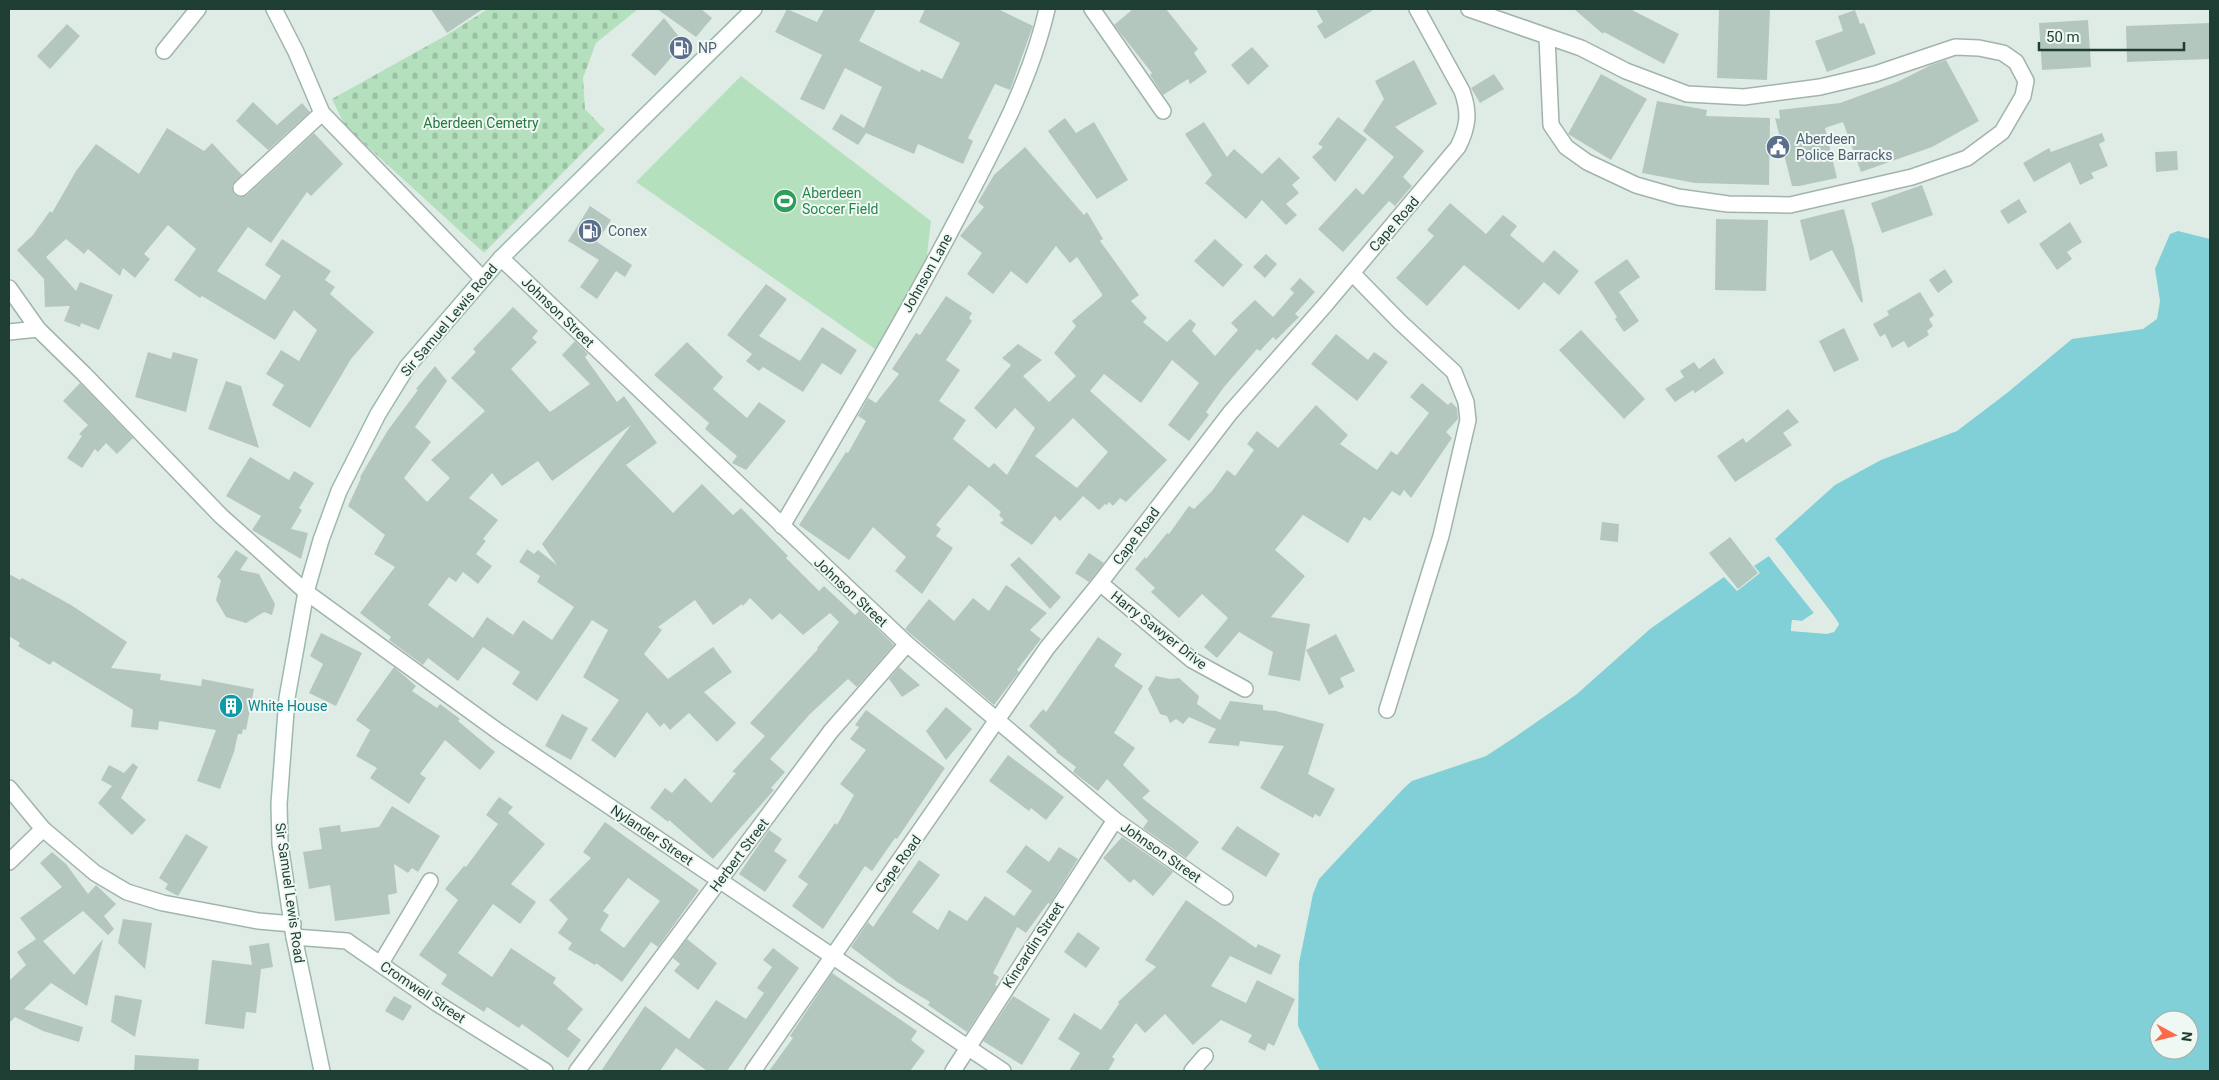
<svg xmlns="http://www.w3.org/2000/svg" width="2219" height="1080" font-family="Roboto,sans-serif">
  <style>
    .cemetery { fill: url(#cemetery-stones) }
    .pitch { fill: #b5e0be }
    .water { fill: #81d0d7; fill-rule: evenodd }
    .pier { fill: #dfece5 }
    .building { fill: #b4c7be; fill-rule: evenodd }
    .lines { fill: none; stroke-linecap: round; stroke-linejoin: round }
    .minor-casing { stroke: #a1b4ac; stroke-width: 18 }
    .tertiary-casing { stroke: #a1b4ac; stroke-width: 18 }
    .secondary-casing { stroke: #9cb9ad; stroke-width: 18 }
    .minor { stroke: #fff; stroke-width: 15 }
    .tertiary { stroke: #fff; stroke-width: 15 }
    .secondary { stroke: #fff; stroke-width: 15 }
    .labels { text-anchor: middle; stroke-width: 4; stroke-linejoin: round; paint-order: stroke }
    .service-label { font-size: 14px; fill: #4e5e75; stroke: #f0f8f3; text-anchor: start }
    .park-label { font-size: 14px; fill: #24793f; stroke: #f0f8f3 }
    .leisure-label { font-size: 14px; fill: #27864d; stroke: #f0f8f3; text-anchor: start }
    .street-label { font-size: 14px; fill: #1e3e33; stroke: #f0f8f3 }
    .culture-label { font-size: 14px; fill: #0d838f; stroke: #f0f8f3; text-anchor: start }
  </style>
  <defs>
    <pattern id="cemetery-stones" width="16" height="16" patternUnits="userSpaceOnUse" patternTransform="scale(1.25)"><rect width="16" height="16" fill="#b5e0be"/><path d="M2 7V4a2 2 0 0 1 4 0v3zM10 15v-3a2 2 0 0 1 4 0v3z" fill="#9bc1a4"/></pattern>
  </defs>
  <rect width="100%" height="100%" fill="#dfece5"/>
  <!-- cemetery -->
  <polygon class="cemetery" points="488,9 638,9 596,43 583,78 585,109 605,130 484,253 345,126 332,99 445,36"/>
  <!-- pitch -->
  <polygon class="pitch" points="741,76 931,221 925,272 878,351 636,182"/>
  <!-- water -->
  <path class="water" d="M2178 231 2210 239V1071H1320L1298 1026 1299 963 1313 894 1319 879 1404 788 1412 781 1486 756 1515 737 1577 694 1650 629 1724 577 1737 591 1760 573 1754 566 1769 556 1814 613 1802 621 1792 620 1791 631 1834 632 1839 624 1834 617 1775 539 1835 485 1881 460 1957 431 2007 393 2072 339 2143 329 2157 319 2160 301 2155 269 2170 234ZM2159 1020H2189V1050H2159Z"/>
  <!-- pier -->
  <polygon class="pier" points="1780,545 1834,616 1839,624 1834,632 1827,634 1791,631 1792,620 1802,621 1814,613 1774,563 1769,556 1771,554 1811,603 1817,612 1816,615 1803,623 1794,623 1793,628 1827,631 1833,630 1836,624 1778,547"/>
  <!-- building -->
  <g class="building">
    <polygon points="431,9 483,9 447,33"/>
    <polygon points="657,9 701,9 712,18 696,37"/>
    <polygon points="787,9 817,22 824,9 876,9 859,41 920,72 921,69 942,79 960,43 919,22 925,9 998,9 1033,26 1010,90 995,84 968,138 973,141 963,164 918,144 914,154 866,133 858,145 832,129 841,114 864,128 882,87 845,68 824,110 800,99 822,55 775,32"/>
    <polygon points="1133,9 1166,9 1198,49 1194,53 1207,72 1190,84 1188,79 1163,95 1150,75 1152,73 1114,25"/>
    <polygon points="1316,9 1375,9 1325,39 1317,26 1323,22"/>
    <polygon points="1574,9 1630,9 1679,34 1664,64 1604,32 1603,34"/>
    <polygon points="1719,9 1770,9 1767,80 1717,78"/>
    <polygon points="1855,10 1860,24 1864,23 1876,54 1827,72 1815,41 1843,31 1838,16"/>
    <polygon points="664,18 684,43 655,76 631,55"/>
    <polygon points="2088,20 2091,67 2042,70 2039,23"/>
    <polygon points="2210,23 2210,59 2127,62 2126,26"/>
    <polygon points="67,24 80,36 50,69 37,56"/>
    <polygon points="1252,47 1269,66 1248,85 1231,65"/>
    <polygon points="1414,60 1437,104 1395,127 1424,151 1403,177 1412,186 1395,206 1389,201 1343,252 1318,229 1356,188 1363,195 1394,157 1363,131 1384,99 1375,81"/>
    <polygon points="1946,60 1979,121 1932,147 1861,172 1843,122 1825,128 1837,178 1799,186 1792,186 1775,118 1780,119 1779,110 1840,103 1897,82 1931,65"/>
    <polygon points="1494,74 1504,89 1480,103 1471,88"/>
    <polygon points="1601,74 1647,99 1611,160 1568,134"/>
    <polygon points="1657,101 1707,110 1706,116 1770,118 1769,185 1695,183 1642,173"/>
    <polygon points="253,102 277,125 302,103 310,112 268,150 236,121"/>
    <polygon points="1338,117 1367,139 1335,182 1312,157 1323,147 1318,144"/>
    <polygon points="1065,118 1076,133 1094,122 1128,180 1097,199 1048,131"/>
    <polygon points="1204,122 1227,157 1234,149 1262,174 1279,157 1300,178 1292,185 1299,193 1286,204 1297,215 1286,225 1262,200 1246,219 1205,183 1212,175 1185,134"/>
    <polygon points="167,128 204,151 212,143 242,175 232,186 234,194 239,197 247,195 314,133 343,164 311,196 307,192 271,243 248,227 217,271 265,300 281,276 265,265 282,239 331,271 325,280 335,287 330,294 374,332 351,359 310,428 272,405 284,385 266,374 281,350 299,361 317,330 294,310 275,340 202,296 200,298 174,280 196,249 168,225 144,254 150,259 135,278 123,268 120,276 88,249 84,254 66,239 46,257 76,291 80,282 113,295 99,330 81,323 80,327 64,321 70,306 45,307 44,279 17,250 33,235 50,211 52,213 76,171 96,144 139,174"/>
    <polygon points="2102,133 2105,141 2099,144 2108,166 2091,173 2094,178 2080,185 2070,162 2034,182 2023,163 2049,148 2051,152"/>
    <path d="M1025 147 1084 215 1087 212 1103 239 1100 241 1139 295 1131 301 1147 318 1143 322 1167 342 1190 319 1196 324 1192 331 1215 356 1238 330 1231 323 1255 300 1273 317 1294 293 1290 289 1300 278 1315 292 1295 314 1299 317 1276 340 1273 337 1260 351 1257 349 1224 387 1206 412 1209 415 1189 441 1168 425 1199 383 1172 360 1141 403 1104 374 1090 391 1167 460 1126 502 1120 498 1113 506 1109 502 1107 505 1105 504 1099 510 1083 496 1060 521 1055 516 1032 545 1000 523 1004 520 999 515 1001 512 969 485 936 525 941 529 936 536 953 548 922 594 895 571 906 557 873 527 849 560 799 525 846 452 848 453 866 421 858 416 868 398 876 403 899 374 892 369 916 333 920 335 946 296 972 313 969 318 972 321 946 360 960 370 939 401 966 420 953 439 989 468 994 463 1007 475 1035 428 1015 408 996 429 974 408 1011 365 1002 358 1018 344 1042 360 1023 376 1049 402 1076 376 1054 353 1076 326 1072 321 1102 296V294L1077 257 1070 263 1056 246 1027 284 1011 271 993 294 967 274 982 253 960 236 984 207 978 202 994 175ZM1073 418 1108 452 1077 488 1035 456Z"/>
    <polygon points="2177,151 2178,170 2156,172 2155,152"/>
    <polygon points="1922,185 1933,215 1882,233 1871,203"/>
    <polygon points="2019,199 2027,212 2008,224 2000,211"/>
    <polygon points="1450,203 1486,234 1503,215 1517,226 1510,235 1543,263 1554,250 1579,271 1559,295 1544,282 1519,310 1464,265 1427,306 1396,278 1434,236 1427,230"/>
    <polygon points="590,206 611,220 597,242 632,265 625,277 616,271 597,299 580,287 599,260 568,241"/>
    <polygon points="1844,209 1854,248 1863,302 1861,302 1832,250 1810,261 1800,220"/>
    <polygon points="1716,219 1768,220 1766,291 1715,290"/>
    <polygon points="2070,222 2082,242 2067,252 2072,259 2057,270 2039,244"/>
    <polygon points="1215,239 1243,265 1223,287 1194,261"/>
    <polygon points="1266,254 1277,264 1265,278 1253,267"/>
    <polygon points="1627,259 1640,277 1619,292 1639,321 1624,332 1615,319 1617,317 1594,282"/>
    <polygon points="1945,269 1953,282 1938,293 1929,280"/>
    <polygon points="766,284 787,299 759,336 800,361 822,327 857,350 841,375 822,363 803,392 763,367 759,371 746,361 752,354 727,335"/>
    <polygon points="1920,292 1934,315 1929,319 1933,326 1927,331 1929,335 1908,348 1904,341 1892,348 1885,334 1880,337 1873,324 1889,315 1887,311"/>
    <path d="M513 307 538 331 532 338 537 342 511 369 550 412 590 384 562 355 575 341 588 354 585 357 617 402 624 396 657 443 626 465 673 513 702 484 733 515 741 508 788 556 786 558 819 591 824 586 855 615 859 611 894 645 857 687 848 679 810 714 770 759 785 772 771 788 774 790 713 859 669 820 668 822 650 808 665 788 672 793 685 778 711 803 736 773 732 772 765 736 750 723 818 649 817 648 839 622 830 613 803 635 780 613 772 620 750 598 743 606 742 604 713 625 695 600 658 627 662 630 644 654 668 679 713 647 732 672 704 692 736 723 717 742 689 713 670 730 664 723 660 727 647 712 615 758 591 740 619 700 583 677 608 630 592 620 537 701 512 684 520 672 483 647 458 681 428 658 423 665 389 640 391 637 360 613 395 567 374 554 385 535 348 506 361 478 360 477 388 430 418 390 416 389 435 366 447 381 415 427 431 442 404 478 427 502 450 478 431 460 485 411 451 378 476 352 473 349ZM631 425 542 544 557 565 538 550 534 554 527 549 519 562 540 576 537 582 574 607 552 640 523 620 513 635 487 617 473 638 428 605 449 577 456 582 463 572 478 584 492 566 476 554 486 541 483 539 498 520 469 498 492 473 502 486 538 461 552 481Z"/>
    <polygon points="1844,328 1859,360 1834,372 1819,341"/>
    <polygon points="1581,330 1645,399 1624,419 1559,350"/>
    <polygon points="1336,334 1368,360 1374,352 1388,362 1357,401 1311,364"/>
    <polygon points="687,342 723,377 713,389 747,418 759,402 786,421 746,470 732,463 737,456 705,429 709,423 654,375"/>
    <polygon points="148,352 171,359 173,352 198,359 186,412 135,397"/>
    <polygon points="1714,358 1724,373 1695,393 1693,390 1675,402 1665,389 1684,377 1680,371 1694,362 1699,369"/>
    <polygon points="226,381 241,386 259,448 208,429"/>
    <polygon points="80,383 133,438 117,454 106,443 98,452 95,449 82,468 67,458 82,436 79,434 88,425 63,401"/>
    <polygon points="1422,383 1448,405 1451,402 1457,408 1458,419 1446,432 1452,438 1411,498 1404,490 1400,496 1392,491 1370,521 1364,517 1348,543 1303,515 1275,550 1305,576 1271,617 1310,624 1300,681 1268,675 1273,652 1239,632 1217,658 1204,647 1228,618 1202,594 1179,618 1151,592 1155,588 1135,569 1145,557 1146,559 1167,533 1169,534 1189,506 1194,509 1212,491 1227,470 1235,476 1254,450 1247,444 1257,431 1278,448 1316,405 1348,435 1340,444 1377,470 1391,451 1397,455 1429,413 1410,397"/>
    <polygon points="1788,409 1799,422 1783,433 1792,445 1735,482 1717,456 1743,438 1746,443"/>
    <polygon points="250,457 289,480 294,471 314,483 299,508 302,510 291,529 308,533 301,559 252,530 261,516 226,496"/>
    <polygon points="1602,522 1619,524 1618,542 1600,540"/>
    <polygon points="1730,537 1758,573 1738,589 1709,553"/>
    <polygon points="236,550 248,558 240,570 259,574 275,604 272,615 264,612 246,623 226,617 216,600 221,580 217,577"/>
    <polygon points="1089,553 1104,563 1089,582 1075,573"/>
    <polygon points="1019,557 1061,597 1050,609 1010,565"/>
    <polygon points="9,574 20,580 22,578 71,605 127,642 111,668 161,674 160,680 201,686 202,679 254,689 246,730 243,729 242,734 238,734 234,752 220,789 197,781 216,730 159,721 158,730 131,727 133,710 53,661 50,665 18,646 20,643 9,636"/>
    <polygon points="1006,585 1047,613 1030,630 1041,639 1017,670 1019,672 994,705 905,629 929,599 954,621 973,598 989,611"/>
    <polygon points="321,633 362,653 336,706 309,693 323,664 310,656"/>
    <polygon points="1336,634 1355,671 1340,678 1344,687 1329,695 1306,650"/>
    <polygon points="1098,637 1122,654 1114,666 1143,686 1114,733 1135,748 1123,765 1150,791 1142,798 1199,842 1186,858 1143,828 1148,821 1107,779 1098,791 1073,772 1076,767 1056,752 1057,751 1029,726 1043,709 1046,712"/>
    <polygon points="394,667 416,686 412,691 437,708 440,704 460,719 458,721 495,752 480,770 445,740 420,774 426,778 409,804 370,778 377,768 356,756 370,730 356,720"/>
    <polygon points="899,667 920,685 902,697 889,679"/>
    <polygon points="1156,676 1170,679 1179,678 1199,696 1197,704 1220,720 1230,701 1263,705 1263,710 1276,711 1324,724 1308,774 1335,789 1320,817 1315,814 1313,818 1260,788 1284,746 1240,741 1239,746 1208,743 1216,729 1189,717 1183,724 1176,719 1170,723 1167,716 1160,714 1148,689"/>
    <polygon points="946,707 972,729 946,760 926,731"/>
    <polygon points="866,710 945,768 897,839 895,838 872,871 865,866 823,929 792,906 808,884 798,877 835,823 837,825 854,795 840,784 866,750 850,739 859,727 855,725"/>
    <polygon points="562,714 588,728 571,760 545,746"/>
    <polygon points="1008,755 1064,797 1046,820 1031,808 1029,811 989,781"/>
    <polygon points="133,763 138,767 121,798 146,820 132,835 98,803 112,786 101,780 109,765 124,773"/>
    <polygon points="499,797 513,807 508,813 545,844 511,884 536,902 520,924 493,904 458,953 492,977 511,948 556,978 553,983 583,1009 567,1029 581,1040 568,1058 522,1024 519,1028 487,1007 484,1012 441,984 447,975 419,955 458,900 445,889 464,866 466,867 498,824 486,815"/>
    <polygon points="392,806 440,836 418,872 412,868 408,873 394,864 397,893 388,895 390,914 335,921 330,885 309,889 303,852 322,849 319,828 340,825 341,832 379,827"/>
    <path d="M605 822 699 890 658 947 651 942 622 982 596 963 595 965 568 949 572 943 558 933 568 919 549 900 591 858 583 852ZM628 878 660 901 624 948 600 930 609 915 603 911Z"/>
    <polygon points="1237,826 1280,854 1266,877 1221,849"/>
    <polygon points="769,830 782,839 774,851 787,860 765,892 739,874"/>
    <polygon points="186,834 208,847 178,896 165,889 168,884 159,878"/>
    <polygon points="1122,837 1173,872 1153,896 1134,879 1130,883 1103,858"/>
    <polygon points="1026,845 1049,862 1059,847 1078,859 1050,904 1048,903 1026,933 1017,927 993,973 999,977 995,985 997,986 967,1032 928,1005 930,1002 897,982 851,947 868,922 873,927 919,860 940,875 912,912 938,930 949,910 967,921 985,896 1014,916 1032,891 1006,872"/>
    <polygon points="52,852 66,864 88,894 96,885 116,904 104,916 114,929 108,935 83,911 43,941 74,975 103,939 87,1006 51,983 24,1009 83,1027 79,1042 43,1031 15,1017 9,1023 9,981 26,965 17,952 36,939 20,918 62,887 40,863"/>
    <polygon points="1186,900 1256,948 1258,944 1281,955 1271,975 1230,956 1211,986 1246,1003 1257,980 1295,999 1274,1046 1268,1043 1265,1051 1248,1042 1252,1035 1221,1020 1193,1045 1165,1014 1145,1033 1136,1023 1112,1057 1115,1059 1108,1071 1069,1071 1080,1053 1058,1039 1074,1013 1101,1030 1119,1004 1118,1002 1156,967 1145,960"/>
    <polygon points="123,919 152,923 145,969 118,943"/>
    <polygon points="1078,932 1100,948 1086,968 1064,952"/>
    <polygon points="687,939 717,963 698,990 674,971 680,964 673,958"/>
    <polygon points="269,943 273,967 261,969 256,1013 246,1012 244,1029 205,1024 212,960 252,965 249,946"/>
    <polygon points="773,948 799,968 727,1071 707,1071 676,1048 660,1071 601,1071 645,1006 689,1039 716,1000 746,1019 764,993 757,988 772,967 763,960"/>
    <polygon points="832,973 917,1031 911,1040 925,1051 910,1071 769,1071 793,1038 790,1036"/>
    <polygon points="115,995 142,1000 135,1037 111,1022"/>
    <polygon points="394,996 412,1006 403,1021 385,1011"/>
    <polygon points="1013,996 1050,1019 1022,1065 983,1041"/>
    <polygon points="135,1055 199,1059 198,1071 134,1071"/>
  </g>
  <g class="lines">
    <!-- minor casing -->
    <g class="minor-casing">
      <g id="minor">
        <polyline points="274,9 296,52 322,113 482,278"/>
        <polyline points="1092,9 1163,111"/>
        <polyline points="1469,9 1581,48 1626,71 1687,94 1744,97 1820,87 1875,74 1955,47 1979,48 2003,53 2016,62 2026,81 2023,96 2002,132 1967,158 1912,177 1790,205 1728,204 1678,197 1636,185 1587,162 1566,147 1551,125 1547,37"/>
        <polyline points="164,51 198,9"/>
        <polyline points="241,188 322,113"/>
        <polyline points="501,258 907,644 1115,820 1225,897"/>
        <polyline points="1352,273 1400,322 1454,372 1466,402 1468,420 1441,536 1387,710"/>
        <polyline points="9,288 38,329 84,374 221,516 306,592 499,732 1003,1071"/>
        <polyline points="9,332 38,329"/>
        <path d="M782 526C842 424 903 322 958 217 993 150 1030 83 1047 9"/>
        <polyline points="1100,583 1192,660 1245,689"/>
        <polyline points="9,788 43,829 95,873 127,892 163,903 258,921 293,924"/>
        <polyline points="9,862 43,829"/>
        <polyline points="294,937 347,941 351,944 438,1004 545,1071"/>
        <polyline points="381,963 430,881"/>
        <polyline points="577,1071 831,731 907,644"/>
        <polyline points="953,1071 1115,820"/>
        <polyline points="1192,1071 1205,1056"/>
      </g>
    </g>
    <!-- tertiary casing -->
    <g class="tertiary-casing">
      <path id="tertiary" d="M753 1071 1047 648 1100 583 1230 413 1326 304 1458 147C1468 127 1470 113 1462 91L1417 9"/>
    </g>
    <!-- secondary casing -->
    <g class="secondary-casing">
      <polyline id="secondary" points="322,1071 294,937 280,844 279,804 287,698 306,592 321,540 339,491 378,414 407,367 501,258 754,9"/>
    </g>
    <!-- minor -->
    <use href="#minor" class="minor"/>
    <!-- tertiary -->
    <use href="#tertiary" class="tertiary"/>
    <!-- secondary -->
    <use href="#secondary" class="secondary"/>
  </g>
  <!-- icons -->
  <defs>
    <g id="fuel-disc" transform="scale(1.25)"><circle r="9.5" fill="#5c6f8a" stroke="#f0f8f3"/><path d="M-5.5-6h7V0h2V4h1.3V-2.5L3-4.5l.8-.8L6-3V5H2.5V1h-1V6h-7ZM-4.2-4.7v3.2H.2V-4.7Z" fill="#fff"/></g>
    <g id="civic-disc" transform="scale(1.25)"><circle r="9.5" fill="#5c6f8a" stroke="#f0f8f3"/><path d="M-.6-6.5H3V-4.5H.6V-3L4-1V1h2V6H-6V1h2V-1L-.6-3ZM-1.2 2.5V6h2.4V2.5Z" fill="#fff"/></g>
    <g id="stadium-disc" transform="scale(1.25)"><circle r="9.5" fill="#2e9e5b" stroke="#f0f8f3"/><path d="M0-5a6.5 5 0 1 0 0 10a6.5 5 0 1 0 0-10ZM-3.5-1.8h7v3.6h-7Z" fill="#fff"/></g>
    <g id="building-disc" transform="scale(1.25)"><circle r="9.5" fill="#0f9aa8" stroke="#f0f8f3"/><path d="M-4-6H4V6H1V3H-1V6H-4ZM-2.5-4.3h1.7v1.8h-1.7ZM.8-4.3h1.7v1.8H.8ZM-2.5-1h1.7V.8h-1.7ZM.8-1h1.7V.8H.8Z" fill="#fff"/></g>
  </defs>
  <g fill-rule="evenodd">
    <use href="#fuel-disc" x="681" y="48"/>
    <use href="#civic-disc" x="1778" y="147"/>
    <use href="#stadium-disc" x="785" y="201"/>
    <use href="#fuel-disc" x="590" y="231"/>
    <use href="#building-disc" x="231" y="706"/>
  </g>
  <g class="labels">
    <!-- service labels -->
    <g class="service-label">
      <text x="698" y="53">NP</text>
      <text x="1796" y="144">Aberdeen<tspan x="1796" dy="16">Police Barracks</tspan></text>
      <text x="608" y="236">Conex</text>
    </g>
    <!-- park labels -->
    <g class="park-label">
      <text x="481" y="128">Aberdeen Cemetry</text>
    </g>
    <!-- leisure labels -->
    <g class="leisure-label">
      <text x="802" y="198">Aberdeen<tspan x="802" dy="16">Soccer Field</tspan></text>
    </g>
    <!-- street labels -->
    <g class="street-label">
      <text transform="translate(1394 224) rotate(-49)" y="5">Cape Road</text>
      <text transform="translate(927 273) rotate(-61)" y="5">Johnson Lane</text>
      <text transform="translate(558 312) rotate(44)" y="5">Johnson Street</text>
      <text transform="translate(449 320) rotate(-50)" y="5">Sir Samuel Lewis Road</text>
      <text transform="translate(1136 536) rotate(-53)" y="5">Cape Road</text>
      <text transform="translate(851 592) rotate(43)" y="5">Johnson Street</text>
      <text transform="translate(1159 630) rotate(38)" y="5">Harry Sawyer Drive</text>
      <text transform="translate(652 835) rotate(34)" y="5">Nylander Street</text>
      <text transform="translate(1161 852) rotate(35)" y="5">Johnson Street</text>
      <text transform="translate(739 855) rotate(-53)" y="5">Herbert Street</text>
      <text transform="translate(898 864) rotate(-54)" y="5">Cape Road</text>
      <text transform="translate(290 893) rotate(82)" y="5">Sir Samuel Lewis Road</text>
      <text transform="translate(1033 945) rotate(-57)" y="5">Kincardin Street</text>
      <text transform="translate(423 992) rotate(34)" y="5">Cromwell Street</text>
    </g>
    <!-- culture labels -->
    <g class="culture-label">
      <text x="248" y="711">White House</text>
    </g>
  </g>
  <!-- border -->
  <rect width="2219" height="1080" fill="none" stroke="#1e3e33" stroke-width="20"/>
  <!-- north arrow -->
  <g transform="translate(2174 1035) rotate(97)"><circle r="24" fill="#f0f8f3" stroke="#9caea6"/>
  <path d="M0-4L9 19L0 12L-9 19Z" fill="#ff694a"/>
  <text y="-8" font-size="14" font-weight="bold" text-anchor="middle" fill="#1e3e33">N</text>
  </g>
  <!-- scale -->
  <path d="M2039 42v8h145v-8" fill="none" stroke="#1e3e33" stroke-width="2.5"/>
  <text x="2046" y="42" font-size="15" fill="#1e3e33" stroke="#f0f8f3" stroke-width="4" paint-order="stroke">50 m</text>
</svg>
